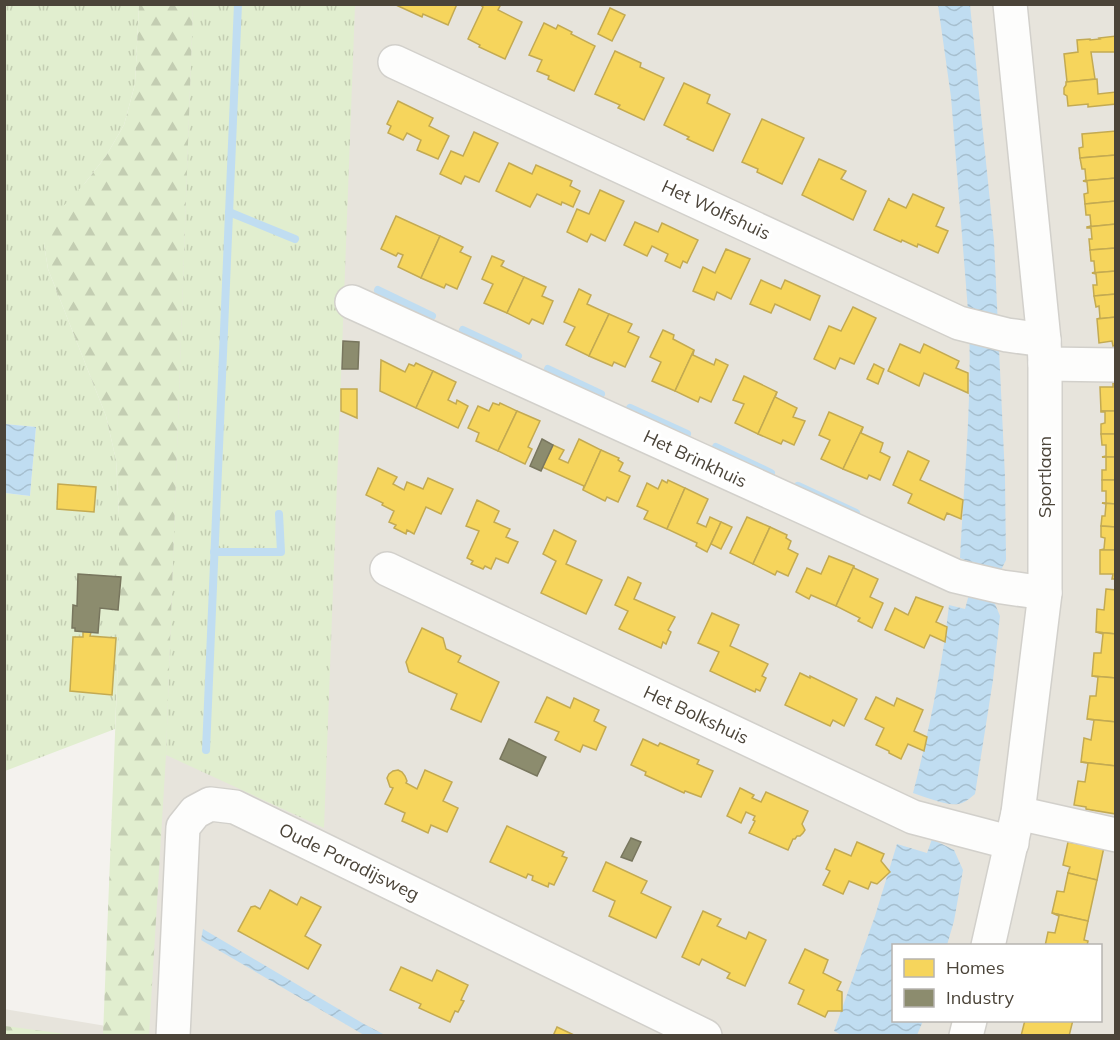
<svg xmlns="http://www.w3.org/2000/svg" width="1120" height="1040" font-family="Mulish,sans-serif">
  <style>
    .residential { fill: #e7e4dc; fill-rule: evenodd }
    .grass { fill: url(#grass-tufts) }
    .forest { fill: url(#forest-firs) }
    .water { fill: url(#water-waves) }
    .homes { fill: #f6d55c; stroke: #c3aa52; stroke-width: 1.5 }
    .industry { fill: #8c8c6e; stroke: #78765e; stroke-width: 1.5 }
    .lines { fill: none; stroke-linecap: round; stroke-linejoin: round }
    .stream { stroke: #c0ddf1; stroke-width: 8 }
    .minor-casing { stroke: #d2d0cb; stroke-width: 36 }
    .minor { stroke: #fdfdfc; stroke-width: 33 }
    .labels { text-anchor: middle; stroke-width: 6; stroke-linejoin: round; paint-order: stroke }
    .street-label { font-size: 18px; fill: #4b4439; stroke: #fff }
  </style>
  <defs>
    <pattern id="grass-tufts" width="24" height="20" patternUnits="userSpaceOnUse" patternTransform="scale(1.5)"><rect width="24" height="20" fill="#e1eecf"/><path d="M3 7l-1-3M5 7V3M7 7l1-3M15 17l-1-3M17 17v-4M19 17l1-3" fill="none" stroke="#c3cdb2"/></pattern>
    <pattern id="forest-firs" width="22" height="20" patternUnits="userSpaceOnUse" patternTransform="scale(1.5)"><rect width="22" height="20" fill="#e1eecf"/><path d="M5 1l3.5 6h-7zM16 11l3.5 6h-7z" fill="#c3cdb2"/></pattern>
    <pattern id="water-waves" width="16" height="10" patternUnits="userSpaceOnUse" patternTransform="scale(1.5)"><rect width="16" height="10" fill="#c0ddf1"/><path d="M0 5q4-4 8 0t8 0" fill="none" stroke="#a6bfcf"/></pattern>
  </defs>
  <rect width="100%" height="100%" fill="#f4f2ee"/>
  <!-- residential -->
  <path class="residential" d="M180 5H1115V1035L5 1036 4 1009 130 1030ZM894 946H1100V1020H894Z"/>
  <!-- grass -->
  <g class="grass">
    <polygon points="5,5 139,5 135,84 124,125 106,156 85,183 44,244 48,269 106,416 116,460 119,515 119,634 115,729 5,771 5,493 30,496 36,427 5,424"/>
    <polygon points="193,5 355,5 324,828 166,755"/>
  </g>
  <!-- forest -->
  <g class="forest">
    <polygon points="139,5 193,5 166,755 149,1035 103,1035 119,634 119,515 116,460 106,416 48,269 44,244 54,216 85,183 106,156 124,125 135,84"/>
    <polygon points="4,1026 5,1026 73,1035 5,1035"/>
  </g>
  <!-- water -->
  <g class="water">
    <path d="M938 5H970L994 241 1005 477 1006 560 998 576 993 599 1000 616 993 680 975 794C971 797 967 801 962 803 950 808 926 797 913 793 929 731 942 669 949 605L965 609 977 565 960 558C964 480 972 401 969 323L951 97Z"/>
    <polygon points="5,424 36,427 30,496 5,493"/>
    <polygon points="932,839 954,850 963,870 954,921 947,945 894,946 894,1020 923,1021 917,1035 843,1036 834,1031 875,916 897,844 927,853"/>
    <polygon points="203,929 364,1024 385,1035 364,1035 201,940"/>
  </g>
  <!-- homes -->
  <g class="homes">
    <polygon points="457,4 448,25 423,14 422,17 396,5"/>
    <polygon points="479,4 501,4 498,10 522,22 505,59 479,47 480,45 468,39 483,7"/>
    <polygon points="610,8 625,15 612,41 598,34"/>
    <polygon points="544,23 556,29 558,25 572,32 571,34 595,46 574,91 548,79 549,76 537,71 542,60 529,55"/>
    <polygon points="1116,36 1116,52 1091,52 1095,79 1067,82 1064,54 1078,52 1077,40 1090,39 1090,40 1100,39 1099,38"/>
    <polygon points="615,51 641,63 640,67 664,78 644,120 618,108 620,105 595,94"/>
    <polygon points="1097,79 1098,94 1116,92 1116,104 1088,107 1088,104 1068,106 1067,96 1064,94 1064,88 1066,85 1066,82"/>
    <polygon points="684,83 710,95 707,103 730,114 713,151 687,139 689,137 664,125"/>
    <polygon points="398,101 433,118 429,126 449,136 438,159 417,150 421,140 407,133 403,140 388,133 391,126 387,124"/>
    <polygon points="762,119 804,138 782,184 757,172 758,169 742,162"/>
    <polygon points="1116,131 1116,155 1080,158 1079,148 1083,147 1082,134"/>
    <polygon points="474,132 498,143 479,182 465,176 461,184 440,174 451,151 463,156"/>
    <polygon points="1116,155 1116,178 1083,181 1086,180 1085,169 1082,169 1080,158"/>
    <polygon points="819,159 846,171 841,179 866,191 853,220 802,195"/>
    <polygon points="509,163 532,174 536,165 572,181 570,186 580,191 573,207 562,202 561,205 537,194 530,207 496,191"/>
    <polygon points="1116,178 1116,201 1085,204 1084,194 1088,193 1087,182 1083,181"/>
    <polygon points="600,190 624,201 605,241 591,234 587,242 567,232 577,209 589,214"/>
    <polygon points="913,194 944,208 936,226 948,231 938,253 918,244 917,247 902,240 901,242 874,230 889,198 889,200 906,208"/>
    <polygon points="1116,201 1116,224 1087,227 1091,226 1090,215 1086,215 1085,204"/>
    <polygon points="396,216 440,236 421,278 398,267 403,255 398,253 396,256 381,249"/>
    <polygon points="635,222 658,232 662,223 698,240 687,263 683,261 680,268 665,261 668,254 652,246 647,256 624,245"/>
    <polygon points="1116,224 1116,248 1090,250 1089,239 1092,239 1091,228 1087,228 1087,227"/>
    <polygon points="440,236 463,247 460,252 471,257 457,289 446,284 444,288 421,278"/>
    <polygon points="1116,248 1116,271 1092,273 1095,272 1094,261 1091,261 1090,250"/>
    <polygon points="726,249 750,259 731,299 717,292 714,300 693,291 703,267 715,273"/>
    <polygon points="492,256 504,261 501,266 524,277 507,313 484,303 493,284 482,279"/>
    <polygon points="1116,271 1116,294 1094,296 1093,285 1097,285 1096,274 1092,273"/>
    <polygon points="524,277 546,287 542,296 553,301 543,324 532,319 529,324 507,313"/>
    <polygon points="761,280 781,289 785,280 820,296 810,320 775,304 771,313 750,304"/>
    <polygon points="579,289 591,295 587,304 609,314 589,356 566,345 575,327 564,322"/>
    <polygon points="1116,294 1116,317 1097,319 1100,318 1099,306 1096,307 1094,296"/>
    <polygon points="853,307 876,318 854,364 840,358 835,369 814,359 829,326 841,331"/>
    <polygon points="609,314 632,324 628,332 639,337 625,367 614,362 612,366 589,356"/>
    <polygon points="1116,317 1116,345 1113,346 1112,341 1099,343 1097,319"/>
    <polygon points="663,330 674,335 673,339 694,350 675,391 652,381 661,362 650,357"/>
    <polygon points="900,344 920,353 924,344 959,361 956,368 968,373 968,393 924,373 919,386 888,371"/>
    <polygon points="694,350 693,355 714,365 716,359 728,365 711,402 700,397 698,402 675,391"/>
    <polygon points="381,360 405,372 409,364 414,366 416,363 433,371 416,408 380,391"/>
    <polygon points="874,364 884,369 878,384 867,379"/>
    <polygon points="433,371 456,382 448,400 456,404 457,400 468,406 458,428 416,408"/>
    <polygon points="744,376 777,392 758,434 735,423 744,404 733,400"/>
    <polygon points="1113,383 1116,383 1116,411 1101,411 1100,387 1113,387"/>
    <polygon points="341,389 357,389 357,418 341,411"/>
    <polygon points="777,392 775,397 797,408 793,417 805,421 794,445 783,440 781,444 758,434"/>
    <polygon points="493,403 499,405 500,403 517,411 498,451 476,441 479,433 468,428 478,406 489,411"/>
    <polygon points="517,411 540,421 528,447 532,449 525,464 498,451"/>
    <polygon points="1101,411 1116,411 1116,434 1101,434 1101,424 1105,423 1105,412 1101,412"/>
    <polygon points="829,412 863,427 843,469 821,459 830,440 819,435"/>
    <polygon points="863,427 861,433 883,443 880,452 890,457 880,480 869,475 867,479 843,469"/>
    <polygon points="1101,434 1116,434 1116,457 1102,457 1106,456 1106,445 1102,445"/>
    <polygon points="579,439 601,450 583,490 584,486 542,467 553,445 564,450 559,459 568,463"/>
    <polygon points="601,450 619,458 618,460 623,463 619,471 630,476 618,502 607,497 605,501 583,490"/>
    <polygon points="908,451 929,461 920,480 963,500 961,519 947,513 944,520 908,503 912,494 893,485"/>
    <polygon points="1102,457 1116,457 1116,480 1102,480 1102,470 1106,470 1106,457"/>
    <polygon points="378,468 397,477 393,484 404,490 407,482 423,489 428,478 453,489 441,514 426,507 414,534 407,530 406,534 394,528 396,525 389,522 394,511 382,505 383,503 366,495"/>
    <polygon points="662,480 667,483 668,480 685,488 667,529 644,519 648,511 637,506 647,483 658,489"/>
    <polygon points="1102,480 1116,480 1116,504 1102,503 1106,503 1106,491 1102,491"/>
    <polygon points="58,484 96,487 94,512 57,509"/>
    <polygon points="685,488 708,499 697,523 706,527 710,517 721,522 707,552 696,546 697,543 667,529"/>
    <polygon points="477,500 499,511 494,522 510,529 506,537 518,542 508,563 496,558 491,569 485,566 483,569 471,564 473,561 467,558 479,531 466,526"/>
    <polygon points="1102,503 1116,504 1116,527 1101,526 1102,516 1105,516 1106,504"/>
    <polygon points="747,517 770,527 753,564 730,553"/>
    <polygon points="721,522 732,527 721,549 711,544"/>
    <polygon points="1101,526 1116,527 1116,550 1100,550 1104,549 1105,538 1101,537"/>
    <polygon points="770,527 787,535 786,538 791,541 788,549 798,554 788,576 777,571 775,575 753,564"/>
    <polygon points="554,530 576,541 566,564 602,580 586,614 541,593 556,561 543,554"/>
    <polygon points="1100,550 1116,550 1116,579 1112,579 1113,574 1100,574"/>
    <polygon points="829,556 854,566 836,606 811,595 809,599 796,592 807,568 821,574"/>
    <polygon points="854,566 854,568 878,579 870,597 883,603 872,628 858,621 860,618 836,606"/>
    <polygon points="628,577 641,583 634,599 675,617 668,630 671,632 666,644 663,642 661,648 619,629 628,611 615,605"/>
    <polygon points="1106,589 1116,590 1116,634 1096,632 1097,609 1104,610"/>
    <polygon points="916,597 943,607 936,622 947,627 945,642 930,635 924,648 885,630 895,608 908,615"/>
    <polygon points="712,613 739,625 730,646 768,664 762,676 766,678 760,691 756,689 755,692 710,671 719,652 698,643"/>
    <polygon points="422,628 443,638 446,649 461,656 458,662 499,682 481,722 451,709 457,694 409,672 406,662"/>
    <polygon points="83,632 91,632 90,636 116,638 112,695 70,691 73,637 83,637"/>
    <polygon points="1096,632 1116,634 1116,678 1092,676 1094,653 1101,653 1103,634"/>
    <polygon points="800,673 810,678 810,676 857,699 844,726 833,720 830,726 785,705"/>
    <polygon points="1092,676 1116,678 1116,722 1087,719 1090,696 1096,696 1098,677"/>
    <polygon points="547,697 570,708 574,698 599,710 594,721 606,727 596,750 583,745 580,752 555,740 559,732 535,722"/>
    <polygon points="876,697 894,706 897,698 923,710 914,731 927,737 924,751 908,744 901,759 889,753 889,751 876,745 884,728 865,719"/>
    <polygon points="1087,719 1116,722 1116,766 1081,762 1084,738 1091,740 1094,720"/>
    <polygon points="643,739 658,746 660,743 699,760 697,764 713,771 701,797 685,791 684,793 645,775 646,772 631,765"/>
    <polygon points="1081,762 1116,766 1116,814 1086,809 1086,807 1074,805 1078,781 1085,782 1088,763"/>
    <polygon points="398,770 402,772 405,776 407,781 406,783 417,789 425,770 452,782 443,801 458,808 447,832 431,825 428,833 411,825 402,821 405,813 385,804 393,788 390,787 387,778 389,774 393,771"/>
    <polygon points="740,788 754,795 752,798 761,802 766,792 808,811 802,824 805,830 803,833 800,836 797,836 795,839 793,839 788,850 749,833 755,821 753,820 755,816 746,812 741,823 727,816"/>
    <polygon points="507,826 564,852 562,856 567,858 554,885 549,883 548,887 532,880 533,876 528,874 526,878 490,862"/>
    <polygon points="857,842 884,854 881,861 890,872 877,884 871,882 868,889 849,881 843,894 823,885 830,871 826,869 835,849 851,856"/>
    <polygon points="1068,842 1080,844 1080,842 1104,847 1097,880 1068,873 1070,867 1063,865"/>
    <polygon points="606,862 647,881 641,893 671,907 656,938 609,916 615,901 593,891"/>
    <polygon points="1068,873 1097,880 1088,921 1052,913 1057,891 1064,892"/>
    <polygon points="270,890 297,905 301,897 321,907 305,936 321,945 308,969 238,931 251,907 255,906 260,909"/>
    <polygon points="703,911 721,919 717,926 746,939 749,932 766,940 745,986 727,978 730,973 702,959 699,965 682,957"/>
    <polygon points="1052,913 1088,921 1084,940 1088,941 1087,946 1045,946 1048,932 1055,933 1059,916"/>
    <polygon points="805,949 828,960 823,973 841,982 837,990 842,992 842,1011 828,1011 825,1017 798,1004 804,990 789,983"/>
    <polygon points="401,967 432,981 437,970 468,985 461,1000 464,1001 458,1012 455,1011 450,1022 419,1008 421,1004 390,990"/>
    <polygon points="1025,1020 1073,1020 1069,1036 1021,1036"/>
    <polygon points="557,1027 576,1036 553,1036"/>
  </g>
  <!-- industry -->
  <g class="industry">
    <polygon points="343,341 359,342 358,369 342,369"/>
    <polygon points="542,439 553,445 541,471 530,466"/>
    <polygon points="78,574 121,577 118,610 100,608 98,633 75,631 75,628 72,628 73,605 77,606"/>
    <polygon points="509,739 546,757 537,776 500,759"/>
    <polygon points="631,838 641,842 632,861 621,857"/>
  </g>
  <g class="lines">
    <!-- stream -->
    <g class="stream">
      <polyline points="229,212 295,239"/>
      <polyline points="378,290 432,316"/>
      <polyline points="463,330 518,356"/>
      <polyline points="548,369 601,394"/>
      <polyline points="630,408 687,434"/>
      <polyline points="716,447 771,473"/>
      <polyline points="798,486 856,513"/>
      <polyline points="214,552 281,552 279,514"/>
      <polyline points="206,750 238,4"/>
    </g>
    <!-- minor casing -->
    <g class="minor-casing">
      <g id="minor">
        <polyline points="395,62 959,323 1007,335 1044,340"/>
        <polyline points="352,302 955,576 1002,587 1045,593"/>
        <polyline points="1045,364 1116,365"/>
        <polyline points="387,569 913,817 1012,843"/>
        <polyline points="1018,813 1116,835"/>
        <polyline points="988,946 1018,813 1045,593 1045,364 1044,340 1010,4"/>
        <polyline points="173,1036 183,827 195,812 210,804 235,807 705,1036"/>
        <polyline points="966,1036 970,1020"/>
      </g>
    </g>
    <!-- minor -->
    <use href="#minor" class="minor"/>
  </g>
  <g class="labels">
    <!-- street labels -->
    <g class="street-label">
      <text transform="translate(716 210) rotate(25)" y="6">Het Wolfshuis</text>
      <text transform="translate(695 459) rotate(25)" y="6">Het Brinkhuis</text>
      <text transform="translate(1045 477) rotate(-90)" y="6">Sportlaan</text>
      <text transform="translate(696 715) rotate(25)" y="6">Het Bolkshuis</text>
      <text transform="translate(349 862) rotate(26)" y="6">Oude Paradijsweg</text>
    </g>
  </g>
  <!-- border -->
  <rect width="1120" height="1040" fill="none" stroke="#4b4439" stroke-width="12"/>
  <!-- legend -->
  <rect x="892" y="944" width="210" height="78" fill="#ffffff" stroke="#b7b4b0" stroke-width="1.5"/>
  <rect x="904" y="959" width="30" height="18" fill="#f6d55c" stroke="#b7b4b0" stroke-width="1.5"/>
  <text x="946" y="974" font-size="18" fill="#4b4439">Homes</text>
  <rect x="904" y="989" width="30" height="18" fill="#8c8c6e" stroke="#b7b4b0" stroke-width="1.5"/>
  <text x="946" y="1004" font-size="18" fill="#4b4439">Industry</text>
</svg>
